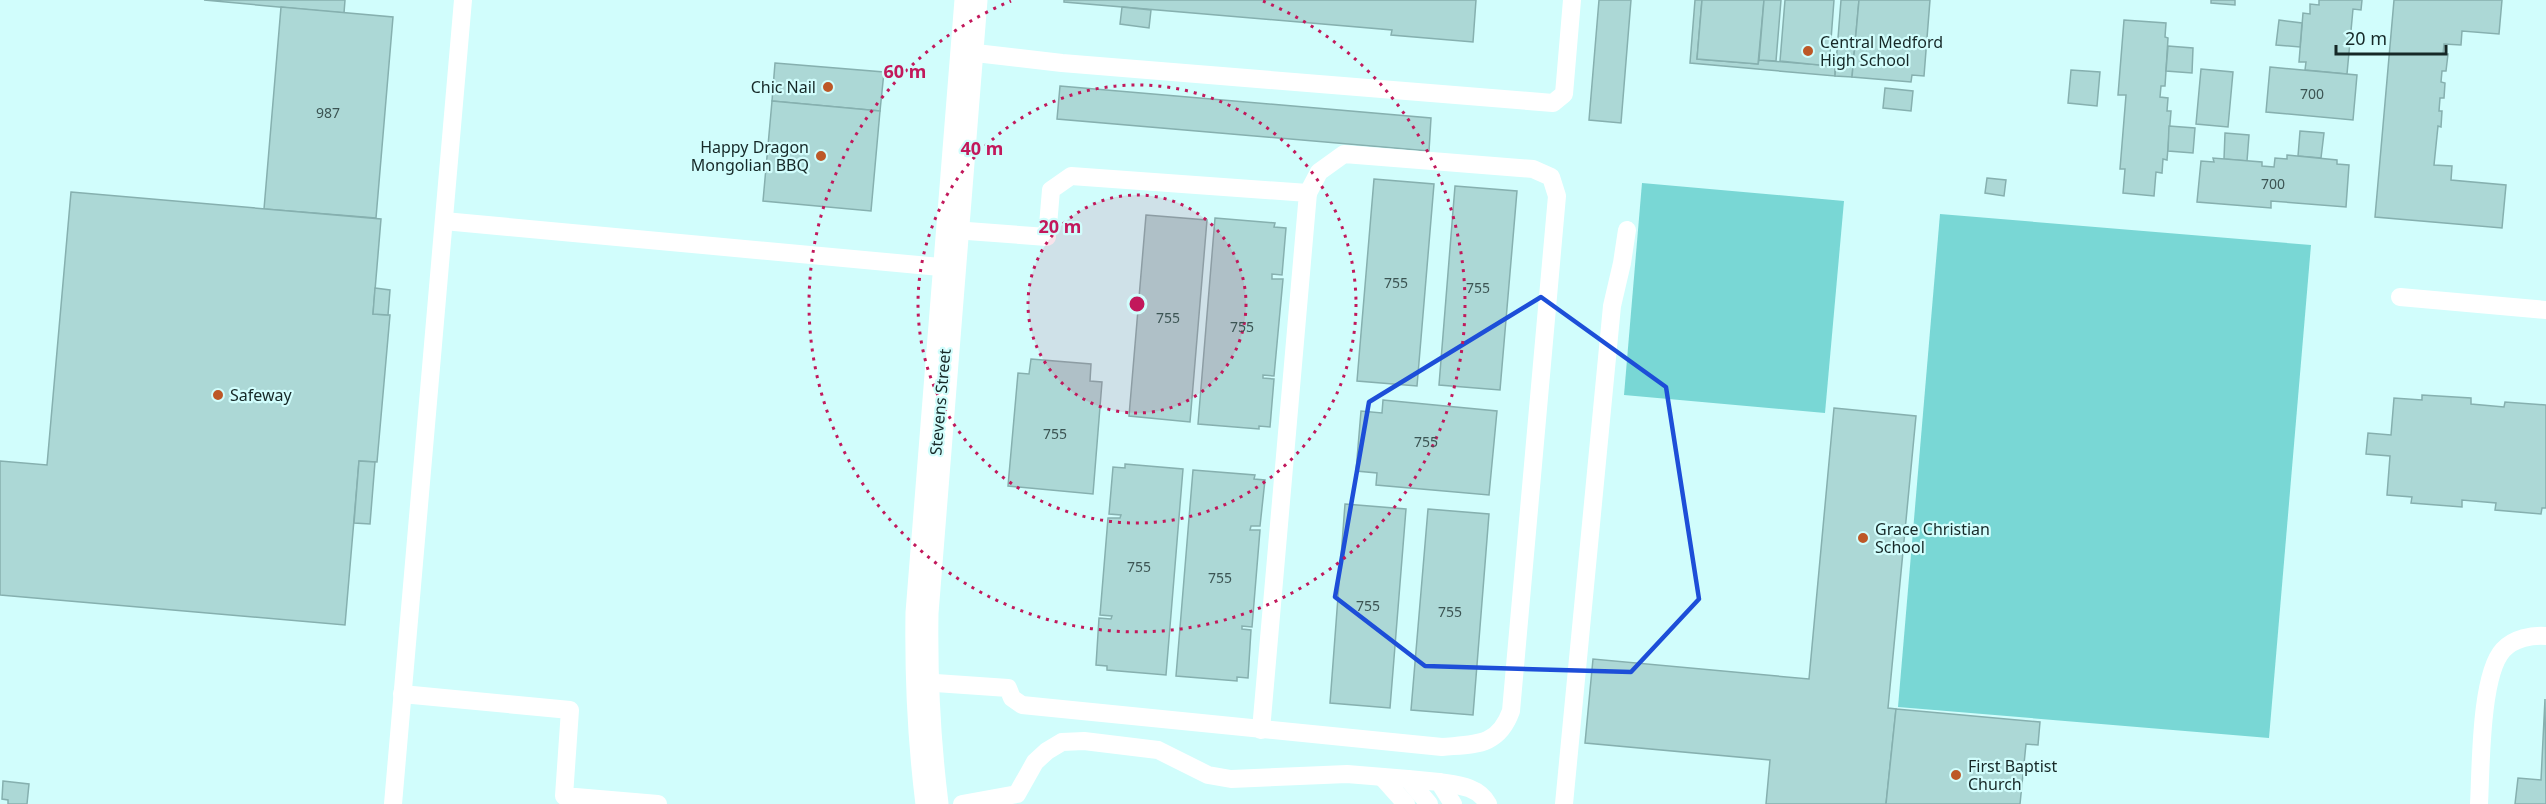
<svg xmlns="http://www.w3.org/2000/svg" width="2546" height="804" font-family="'Noto Sans',sans-serif">
  <style>
    .green { fill: #79d7d5 }
    .building { fill: #acd8d6; stroke: #86b0af; stroke-width: 1.5 }
    .lines { fill: none; stroke-linecap: round; stroke-linejoin: round }
    .service { stroke: #fff; stroke-width: 18 }
    .tertiary { stroke: #fff; stroke-width: 33 }
    .marked { fill: none; stroke: #1d4ed8; stroke-width: 4.5; stroke-linejoin: round }
    .ring { fill: none; stroke: #c2185b; stroke-width: 3; stroke-dasharray: 3 6 }
    .poi-dot { fill: #bd5827; stroke: #d1fdfc; stroke-width: 2 }
    .labels { text-anchor: middle; stroke-width: 4.5; stroke-linejoin: round; paint-order: stroke }
    .number-label { font-size: 14px; fill: #3c5453 }
    .poi-label { font-size: 16px; fill: #162827; stroke: #d1fdfc; text-anchor: start }
    .street-label { font-size: 16px; fill: #162827; stroke: #d1fdfc }
    .centre { fill: #c2185b; stroke: #d1fdfc; stroke-width: 3 }
    .ring-label { font-size: 18px; text-anchor: middle; font-weight: bold; fill: #c2185b; stroke: #d1fdfc; stroke-width: 4.5; stroke-linejoin: round; paint-order: stroke }
  </style>
  <rect width="100%" height="100%" fill="#d1fdfc"/>
  <!-- green -->
  <g class="green">
    <polygon points="1642,183 1844,201 1825,413 1624,395"/>
    <polygon points="1940,214 2311,245 2269,738 1898,707"/>
  </g>
  <!-- building -->
  <g class="building">
    <polygon points="204,0 345,0 344,13"/>
    <polygon points="1064,0 1476,0 1473,42 1391,35 1392,30 1064,2"/>
    <polygon points="1599,0 1631,0 1621,123 1589,120"/>
    <polygon points="1695,0 1702,0 1697,59 1758,64 1759,60 1835,66 1835,76 1690,63"/>
    <polygon points="1702,0 1764,0 1758,64 1697,59"/>
    <polygon points="1764,0 1781,0 1776,61 1759,60"/>
    <polygon points="1785,0 1834,0 1829,66 1780,61"/>
    <polygon points="1841,0 1859,0 1852,77 1835,76"/>
    <polygon points="1859,0 1930,0 1924,76 1912,75 1911,82 1852,77"/>
    <polygon points="2211,0 2235,0 2235,5 2211,3"/>
    <polygon points="2319,0 2362,0 2361,10 2353,9 2347,74 2305,70 2306,62 2299,62 2303,13 2310,14 2310,4 2319,5"/>
    <polygon points="2394,0 2502,0 2499,34 2462,31 2461,45 2444,44 2443,54 2448,54 2446,71 2442,71 2441,82 2445,83 2444,98 2440,98 2439,111 2442,111 2441,127 2438,126 2434,165 2452,166 2451,180 2506,185 2502,228 2375,217"/>
    <polygon points="281,7 393,17 376,218 264,209"/>
    <polygon points="1122,7 1151,10 1149,28 1120,24"/>
    <polygon points="2124,20 2166,23 2165,37 2168,38 2166,71 2165,86 2161,86 2160,97 2168,98 2167,111 2171,111 2167,160 2163,159 2162,173 2156,172 2154,196 2123,193 2125,169 2120,169 2126,95 2118,95"/>
    <polygon points="2279,20 2302,23 2300,47 2276,45"/>
    <polygon points="2168,46 2193,48 2192,73 2166,71"/>
    <polygon points="775,63 884,72 880,111 772,101"/>
    <polygon points="2270,67 2357,75 2353,120 2266,112"/>
    <polygon points="2201,69 2233,72 2228,127 2196,124"/>
    <polygon points="2071,70 2100,72 2097,106 2068,103"/>
    <polygon points="1060,86 1431,118 1429,151 1057,119"/>
    <polygon points="1885,88 1913,91 1911,111 1883,108"/>
    <polygon points="772,101 880,111 871,211 763,201"/>
    <polygon points="2169,126 2195,128 2193,153 2168,151"/>
    <polygon points="2300,131 2324,133 2321,158 2298,156"/>
    <polygon points="2225,133 2249,135 2247,161 2224,159"/>
    <polygon points="2287,155 2337,160 2337,164 2349,165 2346,207 2271,201 2271,208 2197,202 2201,161 2214,162 2213,158 2262,162 2262,166 2274,167 2275,158 2287,159"/>
    <polygon points="1987,178 2006,180 2004,196 1985,193"/>
    <polygon points="1374,179 1434,184 1417,386 1357,381"/>
    <polygon points="1455,186 1517,191 1500,390 1439,385"/>
    <polygon points="71,192 381,219 373,314 390,315 377,462 359,461 345,625 0,595 0,461 47,465"/>
    <polygon points="1146,215 1207,220 1190,422 1129,416"/>
    <polygon points="1215,218 1275,223 1274,227 1286,228 1282,275 1272,274 1272,279 1283,279 1274,376 1263,375 1263,378 1274,379 1270,427 1259,426 1259,429 1198,424"/>
    <polygon points="375,288 390,290 388,315 373,314"/>
    <polygon points="1031,359 1091,364 1090,381 1102,382 1093,494 1008,486 1018,373 1029,374"/>
    <polygon points="2422,395 2471,398 2471,404 2504,407 2505,402 2546,405 2546,508 2542,508 2541,514 2495,510 2496,503 2462,500 2462,507 2411,503 2412,497 2387,495 2390,456 2366,454 2368,433 2391,435 2394,398 2422,400"/>
    <polygon points="1383,400 1497,411 1489,495 1376,485 1377,473 1356,471 1361,411 1382,413"/>
    <polygon points="1834,408 1916,416 1888,708 1896,709 1886,804 1766,804 1770,760 1585,743 1593,659 1809,679"/>
    <polygon points="359,461 375,462 370,524 354,523"/>
    <polygon points="1125,464 1183,469 1166,675 1107,670 1107,666 1096,665 1099,618 1111,619 1112,616 1100,615 1108,518 1120,518 1121,515 1109,514 1113,467 1125,468"/>
    <polygon points="1193,470 1255,475 1254,479 1265,480 1260,526 1251,526 1250,530 1260,530 1252,627 1242,626 1242,629 1251,630 1248,678 1237,677 1237,681 1176,676"/>
    <polygon points="1345,504 1406,509 1390,708 1330,703"/>
    <polygon points="1428,509 1489,514 1473,715 1411,710"/>
    <polygon points="2545,699 2546,804 2515,804 2518,778 2541,780"/>
    <polygon points="1896,709 2040,722 2038,745 2026,744 2020,804 1886,804"/>
    <polygon points="3,781 29,784 27,804 8,804 8,800 2,799"/>
  </g>
  <g class="lines">
    <!-- service -->
    <g class="service">
      <polyline points="967,52 1062,63 1553,103 1564,94 1572,0"/>
      <polyline points="444,221 951,268"/>
      <polyline points="954,230 1047,237 1051,190 1071,176 1308,193 1261,730"/>
      <polyline points="2400,297 2546,310"/>
      <path d="M921 682 1008 688 1012 698 1022 705 1442 747C1475 744 1498 747 1511 711L1557 196 1551 177 1533 169 1344 154 1319 172 1308 193"/>
      <polyline points="402,694 570,710 564,796 658,804"/>
      <polyline points="1382,777 1406,804"/>
      <polyline points="1408,779 1439,782 1453,804"/>
      <path d="M1439 782C1457 785 1478 786 1488 804"/>
      <polyline points="393,804 463,0"/>
      <polyline points="962,804 1017,794 1035,762 1047,751 1062,742 1084,741 1158,750 1208,775 1231,779 1347,774 1408,779 1429,804"/>
      <polyline points="1564,804 1612,306 1622,263 1627,230"/>
      <path d="M2479 804C2481 769 2480 675 2503 650 2514 638 2532 635 2546 636"/>
    </g>
    <!-- tertiary -->
    <path class="tertiary" d="M932 804C924 740 921 678 922 613L971 0"/>
  </g>
  <!-- marked area -->
  <path class="marked" d="M1541 297 1666 387 1699 599 1631 672 1425 666 1335 597 1369 402Z"/>
  <!-- distance rings -->
  <circle cx="1137" cy="304" r="109" fill="#c2185b" fill-opacity=".12"/>
  <g class="ring">
    <circle cx="1137" cy="304" r="109"/>
    <circle cx="1137" cy="304" r="219"/>
    <path d="M1263 1A328 328 0 1 1 1011 1"/>
  </g>
  <!-- markers -->
  <g class="poi-dot">
    <circle cx="1808" cy="51" r="6"/>
    <circle cx="828" cy="87" r="6"/>
    <circle cx="821" cy="156" r="6"/>
    <circle cx="218" cy="395" r="6"/>
    <circle cx="1863" cy="538" r="6"/>
    <circle cx="1956" cy="775" r="6"/>
  </g>
  <g class="labels">
    <!-- number labels -->
    <g class="number-label">
      <text x="2312" y="99">700</text>
      <text x="328" y="118">987</text>
      <text x="2273" y="189">700</text>
      <text x="1396" y="288">755</text>
      <text x="1478" y="293">755</text>
      <text x="1168" y="323">755</text>
      <text x="1242" y="332">755</text>
      <text x="1055" y="439">755</text>
      <text x="1426" y="447">755</text>
      <text x="1139" y="572">755</text>
      <text x="1220" y="583">755</text>
      <text x="1368" y="611">755</text>
      <text x="1450" y="617">755</text>
    </g>
    <!-- poi labels -->
    <g class="poi-label">
      <text x="1820" y="48">Central Medford<tspan x="1820" dy="18">High School</tspan></text>
      <text x="816" y="93" text-anchor="end">Chic Nail</text>
      <text x="809" y="153" text-anchor="end">Happy Dragon<tspan x="809" dy="18">Mongolian BBQ</tspan></text>
      <text x="230" y="401">Safeway</text>
      <text x="1875" y="535">Grace Christian<tspan x="1875" dy="18">School</tspan></text>
      <text x="1968" y="772">First Baptist<tspan x="1968" dy="18">Church</tspan></text>
    </g>
    <!-- street labels -->
    <g class="street-label">
      <text transform="translate(940 402) rotate(-85)" y="6">Stevens Street</text>
    </g>
  </g>
  <circle cx="1137" cy="304" r="9" class="centre"/>
  <g class="ring-label">
    <text x="905" y="78">60 m</text>
    <text x="982" y="155">40 m</text>
    <text x="1060" y="233">20 m</text>
  </g>
  <!-- scale -->
  <path d="M2336 45v9h110v-9" fill="none" stroke="#162827" stroke-width="3"/>
  <text x="2345" y="45" font-size="18" fill="#162827" stroke="#d1fdfc" stroke-width="4.5" paint-order="stroke">20 m</text>
</svg>
